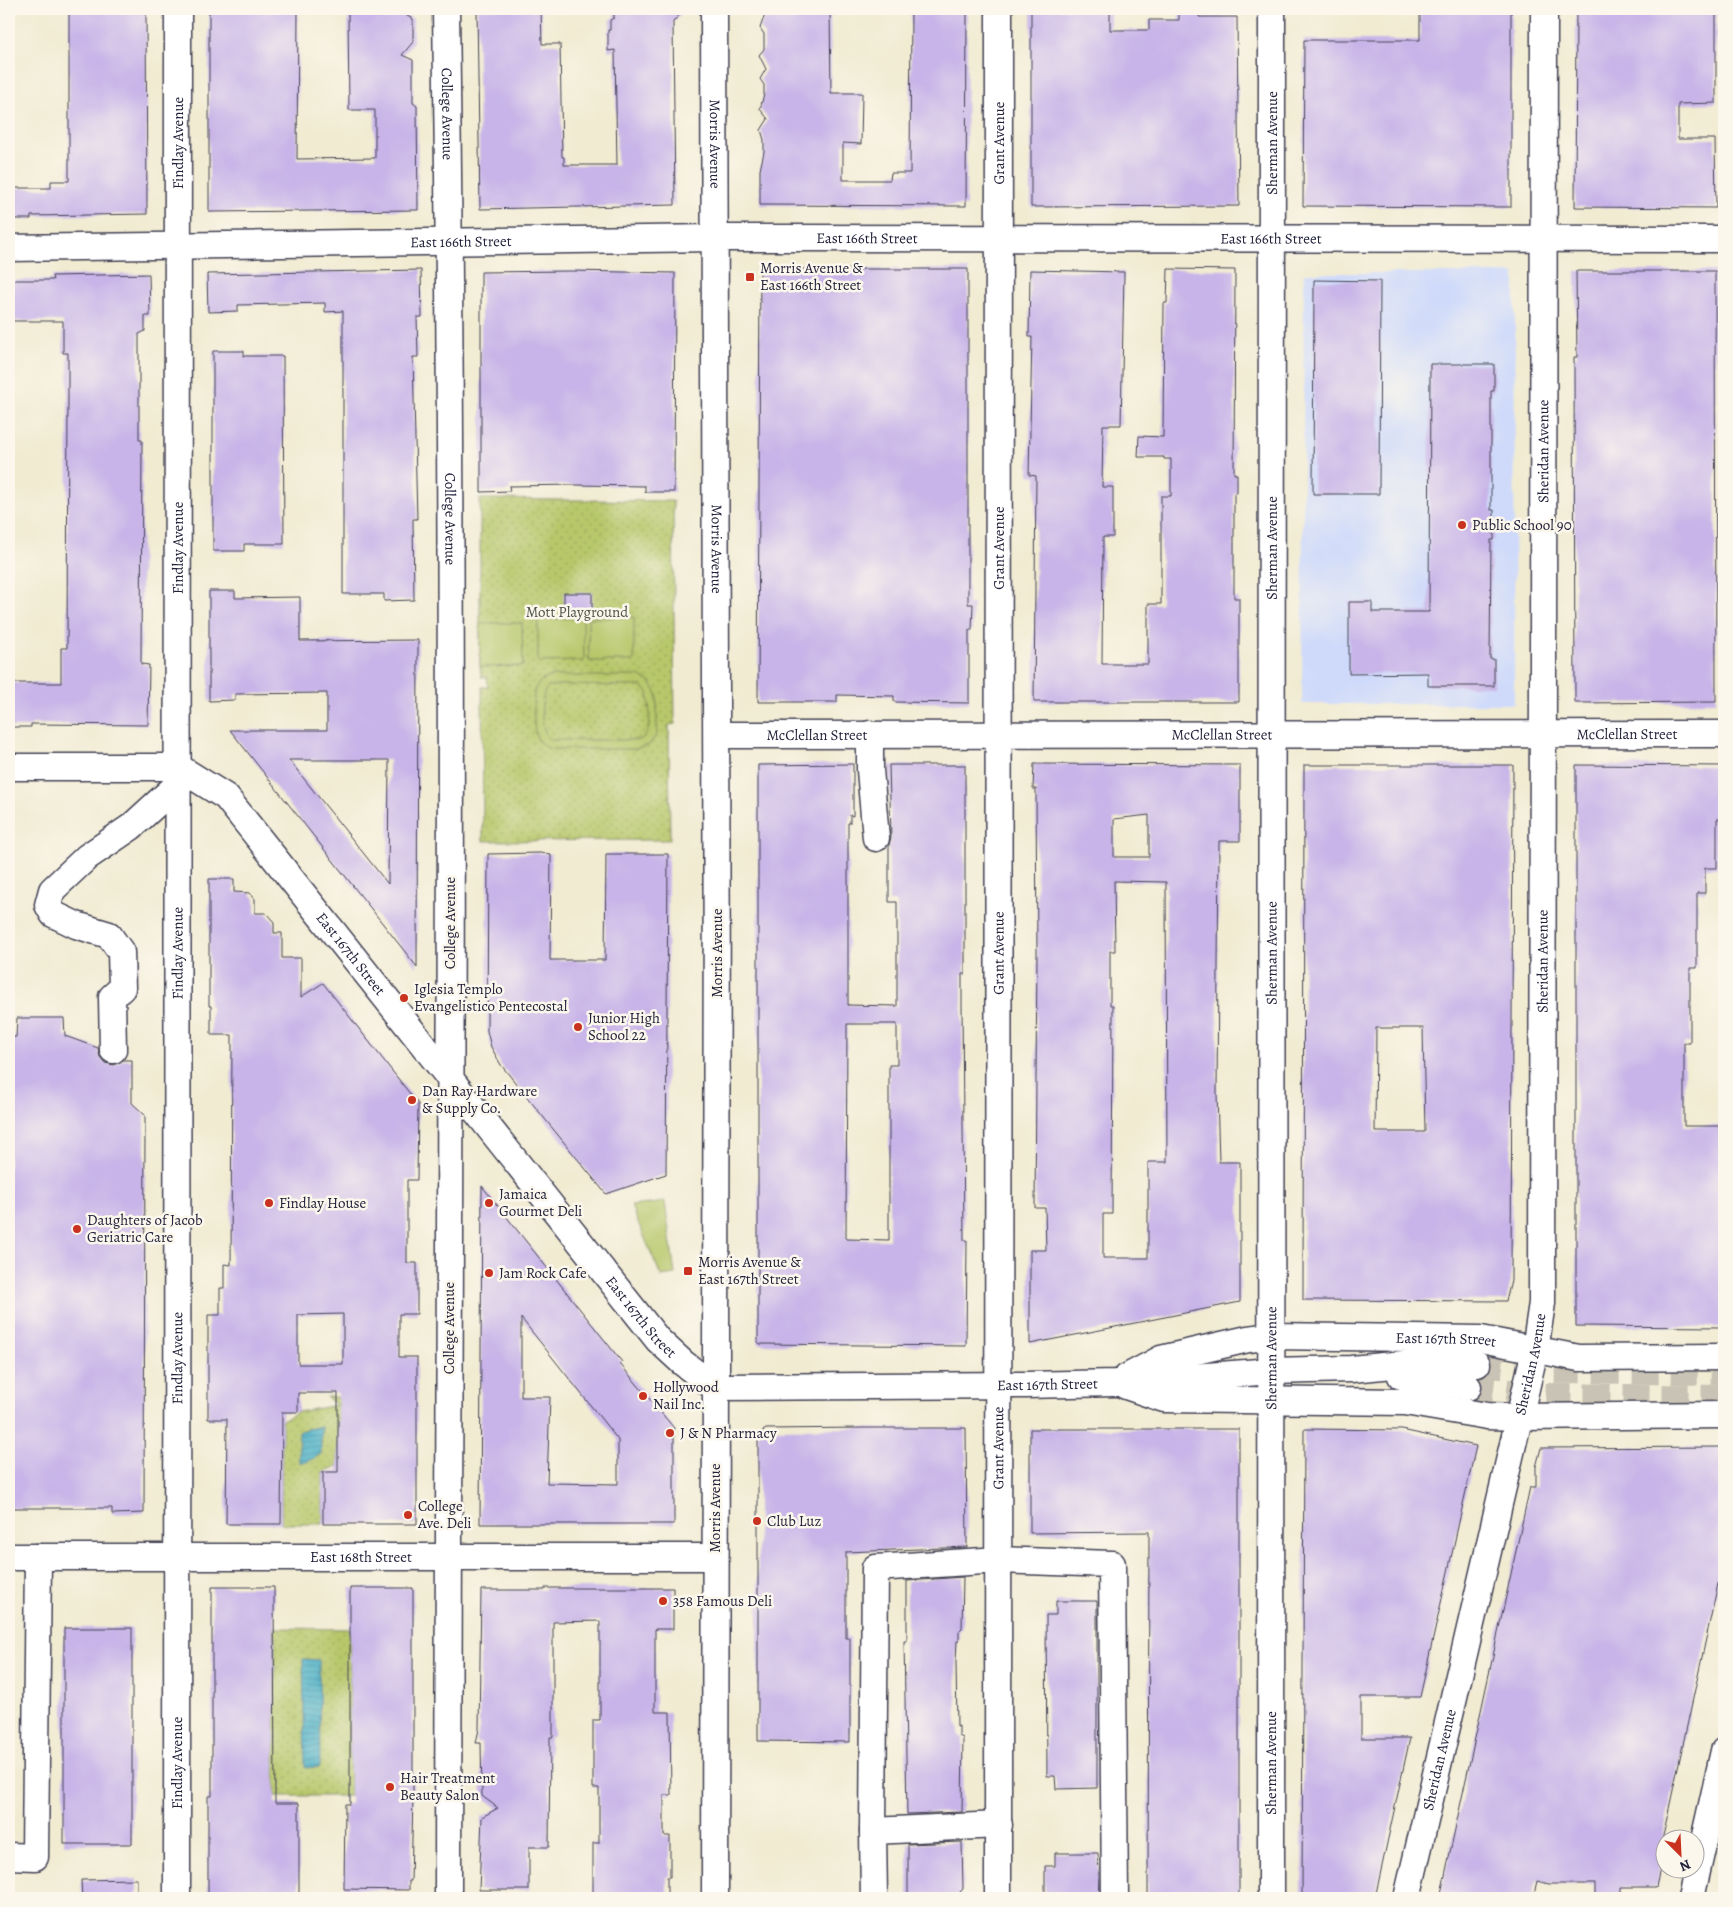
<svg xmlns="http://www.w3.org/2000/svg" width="1733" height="1907" font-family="Alegreya,serif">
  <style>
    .built { fill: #cfdafa }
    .grass { fill: url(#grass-dots); stroke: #6c7452 }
    .garden { fill: #b7c76a; stroke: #6c7452; fill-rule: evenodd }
    .water { fill: url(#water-rules); stroke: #346880 }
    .building { fill: #c8b4e8; fill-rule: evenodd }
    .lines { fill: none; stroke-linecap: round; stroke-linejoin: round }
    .minor-tunnel { stroke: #c8c3b4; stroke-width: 26; stroke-dasharray: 26 13; stroke-linecap: butt }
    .minor-casing { stroke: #414052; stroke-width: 29 }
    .minor { stroke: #fff; stroke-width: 26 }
    .poi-dot { fill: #c8321e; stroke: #fbf7ec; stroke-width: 2 }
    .labels { text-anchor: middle; stroke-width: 5; stroke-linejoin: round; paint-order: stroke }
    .street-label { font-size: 15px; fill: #22223b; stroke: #fbf7ec }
    .poi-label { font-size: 15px; fill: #22223b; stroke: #fbf7ec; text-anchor: start }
    .park-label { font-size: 15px; fill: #4f5449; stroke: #fbf7ec }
  </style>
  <defs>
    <pattern id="grass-dots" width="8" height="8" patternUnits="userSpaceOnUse" patternTransform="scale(1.25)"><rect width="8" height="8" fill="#b7c76a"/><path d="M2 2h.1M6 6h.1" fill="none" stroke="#9dab5d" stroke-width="1.8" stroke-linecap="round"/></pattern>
    <pattern id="water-rules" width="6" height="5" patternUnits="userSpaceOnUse" patternTransform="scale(1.25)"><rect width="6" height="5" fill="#45aec5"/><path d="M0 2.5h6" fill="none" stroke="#398da1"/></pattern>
  </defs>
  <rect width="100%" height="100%" fill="#fbf7ec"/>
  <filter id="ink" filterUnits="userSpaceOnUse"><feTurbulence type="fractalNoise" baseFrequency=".02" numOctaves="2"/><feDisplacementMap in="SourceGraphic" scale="10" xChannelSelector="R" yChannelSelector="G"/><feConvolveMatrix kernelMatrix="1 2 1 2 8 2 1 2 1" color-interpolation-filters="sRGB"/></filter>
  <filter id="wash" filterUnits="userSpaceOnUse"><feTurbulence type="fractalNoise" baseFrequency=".0096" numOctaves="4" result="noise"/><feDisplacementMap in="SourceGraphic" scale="20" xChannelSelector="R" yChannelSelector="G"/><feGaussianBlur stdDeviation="1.12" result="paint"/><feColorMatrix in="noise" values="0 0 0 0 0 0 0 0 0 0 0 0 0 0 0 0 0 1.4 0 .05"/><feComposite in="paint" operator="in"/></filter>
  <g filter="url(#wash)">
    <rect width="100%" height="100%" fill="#f1ebd2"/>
    <!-- built -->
    <polygon class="built" points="1304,273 1515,273 1514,704 1302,704"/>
    <!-- grass -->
    <g class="grass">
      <polygon points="480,499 673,501 675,724 669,725 670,840 483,841 482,687 488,687 487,677 481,677 480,667"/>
      <polygon points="326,1397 392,1398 390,1405 338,1405 338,1466 323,1472 323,1524 281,1524 282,1420 298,1412 337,1405"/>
      <polygon points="275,1628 350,1629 350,1796 275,1796"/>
    </g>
    <!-- garden -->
    <g class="garden">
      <polygon points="634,617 634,661 589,661 588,618"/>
      <polygon points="583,618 584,661 538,662 538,619"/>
      <polygon points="480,623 522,623 523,666 480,667"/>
      <path d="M639 676 650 682 657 694V734L649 745 636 749H554C532 747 534 725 534 709 534 702 533 695 535 689 539 681 546 677 554 676ZM557 685 641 686 648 692C649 706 655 736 638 740H550C540 733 539 694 548 687Z"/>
      <polygon points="665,1202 675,1274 661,1276 631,1206"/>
    </g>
    <!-- water -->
    <g class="water">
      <polygon points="321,1426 321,1454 307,1462 299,1462 299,1431"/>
      <polygon points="303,1659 319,1660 320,1767 305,1768"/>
    </g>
    <g id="blocks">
      <!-- building -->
      <g class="building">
        <polygon points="69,9 146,9 147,214 31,216 31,219 9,219 9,188 51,188 51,181 69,181"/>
        <polygon points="209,9 298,9 297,159 375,158 375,110 349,110 348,9 407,9 407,16 413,19 413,42 402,55 413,60 413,103 417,106 418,210 209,212"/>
        <polygon points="477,9 541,9 542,44 560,44 562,157 564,157 564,165 617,165 615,50 608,51 608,30 610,30 610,20 614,18 614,9 685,9 673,22 675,205 480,209"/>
        <polygon points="767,9 830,9 831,93 862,93 861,144 843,143 843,180 890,180 891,173 910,173 911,9 967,9 966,206 760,205 760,170 764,152 764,140 761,130 768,119 760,109 764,94 764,85 760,79 766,69 759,55 764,49 764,34 760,28"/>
        <polygon points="1031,9 1110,9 1110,30 1149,30 1149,20 1179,20 1179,9 1199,9 1199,17 1237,17 1239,206 1031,207"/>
        <polygon points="1420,9 1511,9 1511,207 1303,206 1304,40 1420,40"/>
        <polygon points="1576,9 1716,9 1716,103 1678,104 1678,139 1715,139 1716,208 1575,207"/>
        <polygon points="760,269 968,269 968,604 973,604 972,630 969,630 969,703 894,702 894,696 837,695 837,702 758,702"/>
        <polygon points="1168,269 1235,270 1234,474 1237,474 1237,493 1234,493 1234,598 1239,598 1239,702 1034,702 1036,476 1029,475 1032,337 1029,337 1030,270 1124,272 1121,425 1103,425 1102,487 1113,487 1113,537 1103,537 1102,664 1148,664 1148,604 1161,604 1161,496 1171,496 1171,459 1164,459 1164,457 1138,457 1139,436 1163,437 1164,303 1167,303"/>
        <polygon points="421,270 422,317 417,317 418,357 413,357 417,519 413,519 414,600 384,601 384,594 343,594 343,311 325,312 325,303 238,305 238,311 208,312 207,274"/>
        <polygon points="570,271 675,273 674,492 645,492 645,486 576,485 509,486 510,491 481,492 481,272"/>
        <polygon points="1576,271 1715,271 1716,702 1575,703 1574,357 1577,357"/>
        <polygon points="149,274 150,316 145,316 145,331 139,334 139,440 142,440 141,664 149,665 148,725 31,724 31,727 9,727 9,683 61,683 61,648 67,648 68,393 68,353 63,353 63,321 9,321 9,280 53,280 52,276"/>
        <polygon points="1314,280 1380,281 1379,494 1313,494"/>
        <polygon points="213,351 244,351 244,356 283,356 284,544 244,544 244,551 213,551"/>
        <polygon points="1430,364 1494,364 1494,391 1491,391 1491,510 1494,510 1494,540 1491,540 1490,659 1494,659 1494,686 1428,686 1428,673 1349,674 1349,602 1372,602 1372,612 1429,612"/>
        <path d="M209 591H235V598L300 597V641L418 640 417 967 230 730H327V693L235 694V700L209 701ZM289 760H389L388 884Z"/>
        <rect x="564" y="593" width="28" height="18"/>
        <path d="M853 764V816L850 815V823H848V1005L897 1006V902H889V845L891 837 889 765H965V974H962V1005L964 1240H967L966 1346 760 1344 758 1342V765ZM847 1024H897V1065H889V1240L846 1239Z"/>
        <path d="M1034 764 1240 765V841H1219L1217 1093 1219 1162H1240V1302L1030 1344V1250H1046L1045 1208H1035L1037 952 1036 789H1033ZM1149 815V857H1114V819ZM1114 881 1166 882 1167 1162H1148V1258H1103V1214H1112L1113 1005H1110V951H1115Z"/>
        <path d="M1304 765H1513L1511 1281 1506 1301 1303 1300ZM1376 1028H1423L1425 1132H1375Z"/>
        <polygon points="1576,765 1724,766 1724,819 1717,819 1717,868 1705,868 1705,893 1697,893 1697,968 1690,968 1690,1043 1684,1043 1684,1126 1724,1126 1724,1327 1576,1326"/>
        <polygon points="539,853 551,854 550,960 605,960 606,854 668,854 666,1174 606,1194 501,1065 491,1047 487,1031 488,854"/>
        <path d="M209 879H234V892L250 893 255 899V913H266L274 922V933H282V958H301V997L323 983 418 1104 417 1180H407V1263H417V1314H399V1357H417V1524H323V1472H338V1393H298V1412H282L281 1524H226L227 1419H208V1315H220V1288H224V1264L231 1265 232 1035H211V1006H209ZM343 1314V1364H298V1315Z"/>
        <polygon points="17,1018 64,1018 65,1036 98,1048 100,1057 105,1063 114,1065 123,1060 132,1060 132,1103 145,1115 144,1513 112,1514 112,1508 9,1508 9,1038 16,1037"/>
        <path d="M482 1186 622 1362 620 1364 674 1428V1524H480ZM521 1318 618 1440V1484L547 1483 550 1397H521Z"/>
        <polygon points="862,1428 966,1428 967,1547 846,1552 846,1638 850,1638 850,1742 758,1741 758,1434 766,1429"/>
        <polygon points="1030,1429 1239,1429 1239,1898 1148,1898 1149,1532 1030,1533"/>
        <polygon points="1304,1429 1402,1430 1476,1446 1420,1697 1361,1697 1361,1738 1410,1738 1375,1898 1302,1898"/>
        <polygon points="1724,1447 1724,1556 1660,1850 1664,1850 1656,1887 1621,1887 1621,1898 1595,1898 1595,1884 1549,1884 1537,1881 1533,1898 1440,1898 1530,1487 1536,1487 1536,1467 1541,1448"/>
        <polygon points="963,1577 962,1628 959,1631 959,1641 957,1641 956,1662 957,1727 959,1726 959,1736 963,1738 962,1812 907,1814 904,1641 907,1641 907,1581"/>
        <polygon points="212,1587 274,1587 275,1803 299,1803 299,1898 208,1898 208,1796 212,1796"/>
        <polygon points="350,1588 413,1588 413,1796 411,1881 409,1881 409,1890 344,1889 345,1804 350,1804"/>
        <polygon points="545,1588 673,1588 673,1629 655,1629 655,1712 670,1712 671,1795 664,1795 664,1836 670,1836 670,1877 667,1877 667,1898 593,1898 593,1843 599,1843 599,1788 593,1788 593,1720 600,1720 600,1621 553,1622 553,1737 550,1737 549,1847 529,1847 529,1890 479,1890 482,1817 498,1808 482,1796 481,1743 476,1743 479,1729 481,1590 545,1590"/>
        <polygon points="1056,1601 1097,1601 1097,1788 1056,1789 1055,1776 1047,1776 1046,1615 1056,1615"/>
        <rect x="64" y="1628" width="68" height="216"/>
        <polygon points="962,1842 963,1889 960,1892 960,1898 908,1898 908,1844"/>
        <polygon points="1055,1853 1098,1853 1100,1898 1045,1898 1045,1866 1055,1866"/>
        <polygon points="137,1879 137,1898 82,1898 81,1880"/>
      </g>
    </g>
  </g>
  <g filter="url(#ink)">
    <use href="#blocks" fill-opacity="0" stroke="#414052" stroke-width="1"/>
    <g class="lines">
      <!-- minor-tunnel -->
      <g class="minor-tunnel">
        <polyline points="1477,1364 1548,1370 1724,1372"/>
        <polyline points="1468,1387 1543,1396 1724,1398"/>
      </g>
      <!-- minor casing -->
      <g class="minor-casing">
        <g id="minor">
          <path id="s1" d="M446 9C455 639 449 1268 448 1898"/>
          <path id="s2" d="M714 9C720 639 715 1268 715 1898"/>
          <path id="s3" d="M9 248 716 238 1724 239"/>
          <polyline points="870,734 870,770 876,838"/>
          <path id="s4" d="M718 735 1724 734"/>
          <path id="s5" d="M9 767H178L226 797 658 1340 683 1363 714 1387 1026 1385 1115 1383 1272 1371 1351 1369 1425 1362 1477 1364"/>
          <polyline points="113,1050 112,997 122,988 121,952 109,935 76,925 53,914 48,905 52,890 87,857 131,827 177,785"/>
          <polyline points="1401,1376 1468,1387"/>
          <path id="s6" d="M1127 1377 1161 1359 1248 1339 1272 1336 1481 1339 1579 1358 1724 1357"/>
          <polyline points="1126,1386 1164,1399 1405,1402 1487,1416 1519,1417 1724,1415"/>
          <path id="s7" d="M9 1557H715"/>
          <polyline points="873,1831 875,1568 999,1560 1112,1564 1115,1898"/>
          <polyline points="9,1856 35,1857 38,1557"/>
          <path id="s8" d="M177 1898 178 9"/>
          <polyline points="874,1898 873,1831 999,1825"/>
          <path id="s9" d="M998 1898 999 9"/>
          <path id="s10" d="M1271 1898 1272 9"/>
          <path id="s11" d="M1407 1898 1535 1350 1542 1303 1544 9"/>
          <polyline points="1691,1898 1724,1751"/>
        </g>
      </g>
      <!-- minor -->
      <use href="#minor" class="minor"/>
    </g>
  </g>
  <!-- markers -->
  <g class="poi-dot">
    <rect x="745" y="272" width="10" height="10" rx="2.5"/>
    <circle cx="1462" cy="525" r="5"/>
    <circle cx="404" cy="998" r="5"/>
    <circle cx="578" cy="1027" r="5"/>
    <circle cx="412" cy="1100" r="5"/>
    <circle cx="269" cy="1203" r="5"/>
    <circle cx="489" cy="1203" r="5"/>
    <circle cx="77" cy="1229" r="5"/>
    <rect x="683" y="1266" width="10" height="10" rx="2.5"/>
    <circle cx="489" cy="1273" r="5"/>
    <circle cx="643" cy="1396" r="5"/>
    <circle cx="670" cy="1433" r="5"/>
    <circle cx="408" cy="1515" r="5"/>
    <circle cx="757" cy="1521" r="5"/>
    <circle cx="663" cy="1601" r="5"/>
    <circle cx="390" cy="1787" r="5"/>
  </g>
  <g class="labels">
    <!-- street labels -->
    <g class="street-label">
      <text dy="5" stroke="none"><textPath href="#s1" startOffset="105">College Avenue</textPath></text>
      <text dy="5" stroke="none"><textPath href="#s8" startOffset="1755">Findlay Avenue</textPath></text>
      <text dy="5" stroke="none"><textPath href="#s2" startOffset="135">Morris Avenue</textPath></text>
      <text dy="5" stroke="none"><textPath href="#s9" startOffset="1755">Grant Avenue</textPath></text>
      <text dy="5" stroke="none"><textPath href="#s10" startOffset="1755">Sherman Avenue</textPath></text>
      <text dy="5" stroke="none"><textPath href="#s3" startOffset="858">East 166th Street</textPath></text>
      <text dy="5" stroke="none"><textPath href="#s3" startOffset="1262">East 166th Street</textPath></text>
      <text dy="5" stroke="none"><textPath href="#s3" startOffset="452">East 166th Street</textPath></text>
      <text dy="5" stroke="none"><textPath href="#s11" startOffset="1462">Sheridan Avenue</textPath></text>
      <text dy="5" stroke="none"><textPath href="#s1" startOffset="510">College Avenue</textPath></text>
      <text dy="5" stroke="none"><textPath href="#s8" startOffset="1350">Findlay Avenue</textPath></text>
      <text dy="5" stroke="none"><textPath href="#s2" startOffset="540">Morris Avenue</textPath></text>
      <text dy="5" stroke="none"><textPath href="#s9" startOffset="1350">Grant Avenue</textPath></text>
      <text dy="5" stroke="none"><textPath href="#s10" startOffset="1350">Sherman Avenue</textPath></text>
      <text dy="5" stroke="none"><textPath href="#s4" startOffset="99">McClellan Street</textPath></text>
      <text dy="5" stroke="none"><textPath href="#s4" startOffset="909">McClellan Street</textPath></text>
      <text dy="5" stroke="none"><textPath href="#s4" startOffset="504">McClellan Street</textPath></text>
      <text transform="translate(450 923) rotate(-90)" y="5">College Avenue</text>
      <text dy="5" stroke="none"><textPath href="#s8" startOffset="945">Findlay Avenue</textPath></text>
      <text transform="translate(717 953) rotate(-90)" y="5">Morris Avenue</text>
      <text dy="5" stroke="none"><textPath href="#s9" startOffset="945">Grant Avenue</textPath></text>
      <text dy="5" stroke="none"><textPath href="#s5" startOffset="426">East 167th Street</textPath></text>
      <text dy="5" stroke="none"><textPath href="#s10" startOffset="945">Sherman Avenue</textPath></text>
      <text dy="5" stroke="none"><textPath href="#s11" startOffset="952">Sheridan Avenue</textPath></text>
      <text dy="5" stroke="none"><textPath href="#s5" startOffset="891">East 167th Street</textPath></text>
      <text transform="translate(449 1328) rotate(-90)" y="5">College Avenue</text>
      <text dy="5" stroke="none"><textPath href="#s6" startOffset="326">East 167th Street</textPath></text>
      <text dy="5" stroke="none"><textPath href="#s8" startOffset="540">Findlay Avenue</textPath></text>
      <text dy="5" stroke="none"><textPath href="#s10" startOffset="540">Sherman Avenue</textPath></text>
      <text dy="5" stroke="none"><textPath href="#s11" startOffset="548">Sheridan Avenue</textPath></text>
      <text dy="5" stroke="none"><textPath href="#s5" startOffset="1326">East 167th Street</textPath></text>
      <text dy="5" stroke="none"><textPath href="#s9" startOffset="450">Grant Avenue</textPath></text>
      <text transform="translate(715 1508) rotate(-90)" y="5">Morris Avenue</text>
      <text dy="5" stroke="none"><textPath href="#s7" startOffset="352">East 168th Street</textPath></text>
      <text dy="5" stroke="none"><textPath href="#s11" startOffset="142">Sheridan Avenue</textPath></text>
      <text dy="5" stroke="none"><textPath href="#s8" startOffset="135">Findlay Avenue</textPath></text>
      <text dy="5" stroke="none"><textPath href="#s10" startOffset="135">Sherman Avenue</textPath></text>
    </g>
    <!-- poi labels -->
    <g class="poi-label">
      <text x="760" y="273">Morris Avenue &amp;<tspan x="760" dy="17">East 166th Street</tspan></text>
      <text x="1472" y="530">Public School 90</text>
      <text x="414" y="994">Iglesia Templo<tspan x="414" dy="17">Evangelistico Pentecostal</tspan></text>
      <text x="588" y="1023">Junior High<tspan x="588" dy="17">School 22</tspan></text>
      <text x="422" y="1096">Dan Ray Hardware<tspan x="422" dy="17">&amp; Supply Co.</tspan></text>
      <text x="499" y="1199">Jamaica<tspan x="499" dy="17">Gourmet Deli</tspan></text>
      <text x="279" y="1208">Findlay House</text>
      <text x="87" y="1225">Daughters of Jacob<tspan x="87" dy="17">Geriatric Care</tspan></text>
      <text x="698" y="1267">Morris Avenue &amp;<tspan x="698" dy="17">East 167th Street</tspan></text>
      <text x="499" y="1278">Jam Rock Cafe</text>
      <text x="653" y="1392">Hollywood<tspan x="653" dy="17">Nail Inc.</tspan></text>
      <text x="680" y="1438">J &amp; N Pharmacy</text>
      <text x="418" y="1511">College<tspan x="418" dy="17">Ave. Deli</tspan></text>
      <text x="767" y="1526">Club Luz</text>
      <text x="673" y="1606">358 Famous Deli</text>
      <text x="400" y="1783">Hair Treatment<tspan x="400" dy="17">Beauty Salon</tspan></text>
    </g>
    <!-- park labels -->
    <g class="park-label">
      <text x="577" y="617">Mott Playground</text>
    </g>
  </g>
  <!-- margin -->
  <rect width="1733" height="1907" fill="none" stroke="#fbf7ec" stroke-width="30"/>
  <!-- north arrow -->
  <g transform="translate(1680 1854) rotate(156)"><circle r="24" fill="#fbf7ec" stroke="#a4a2a5"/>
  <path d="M0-4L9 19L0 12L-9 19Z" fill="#c8321e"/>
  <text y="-8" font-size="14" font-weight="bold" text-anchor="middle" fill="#22223b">N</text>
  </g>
</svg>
